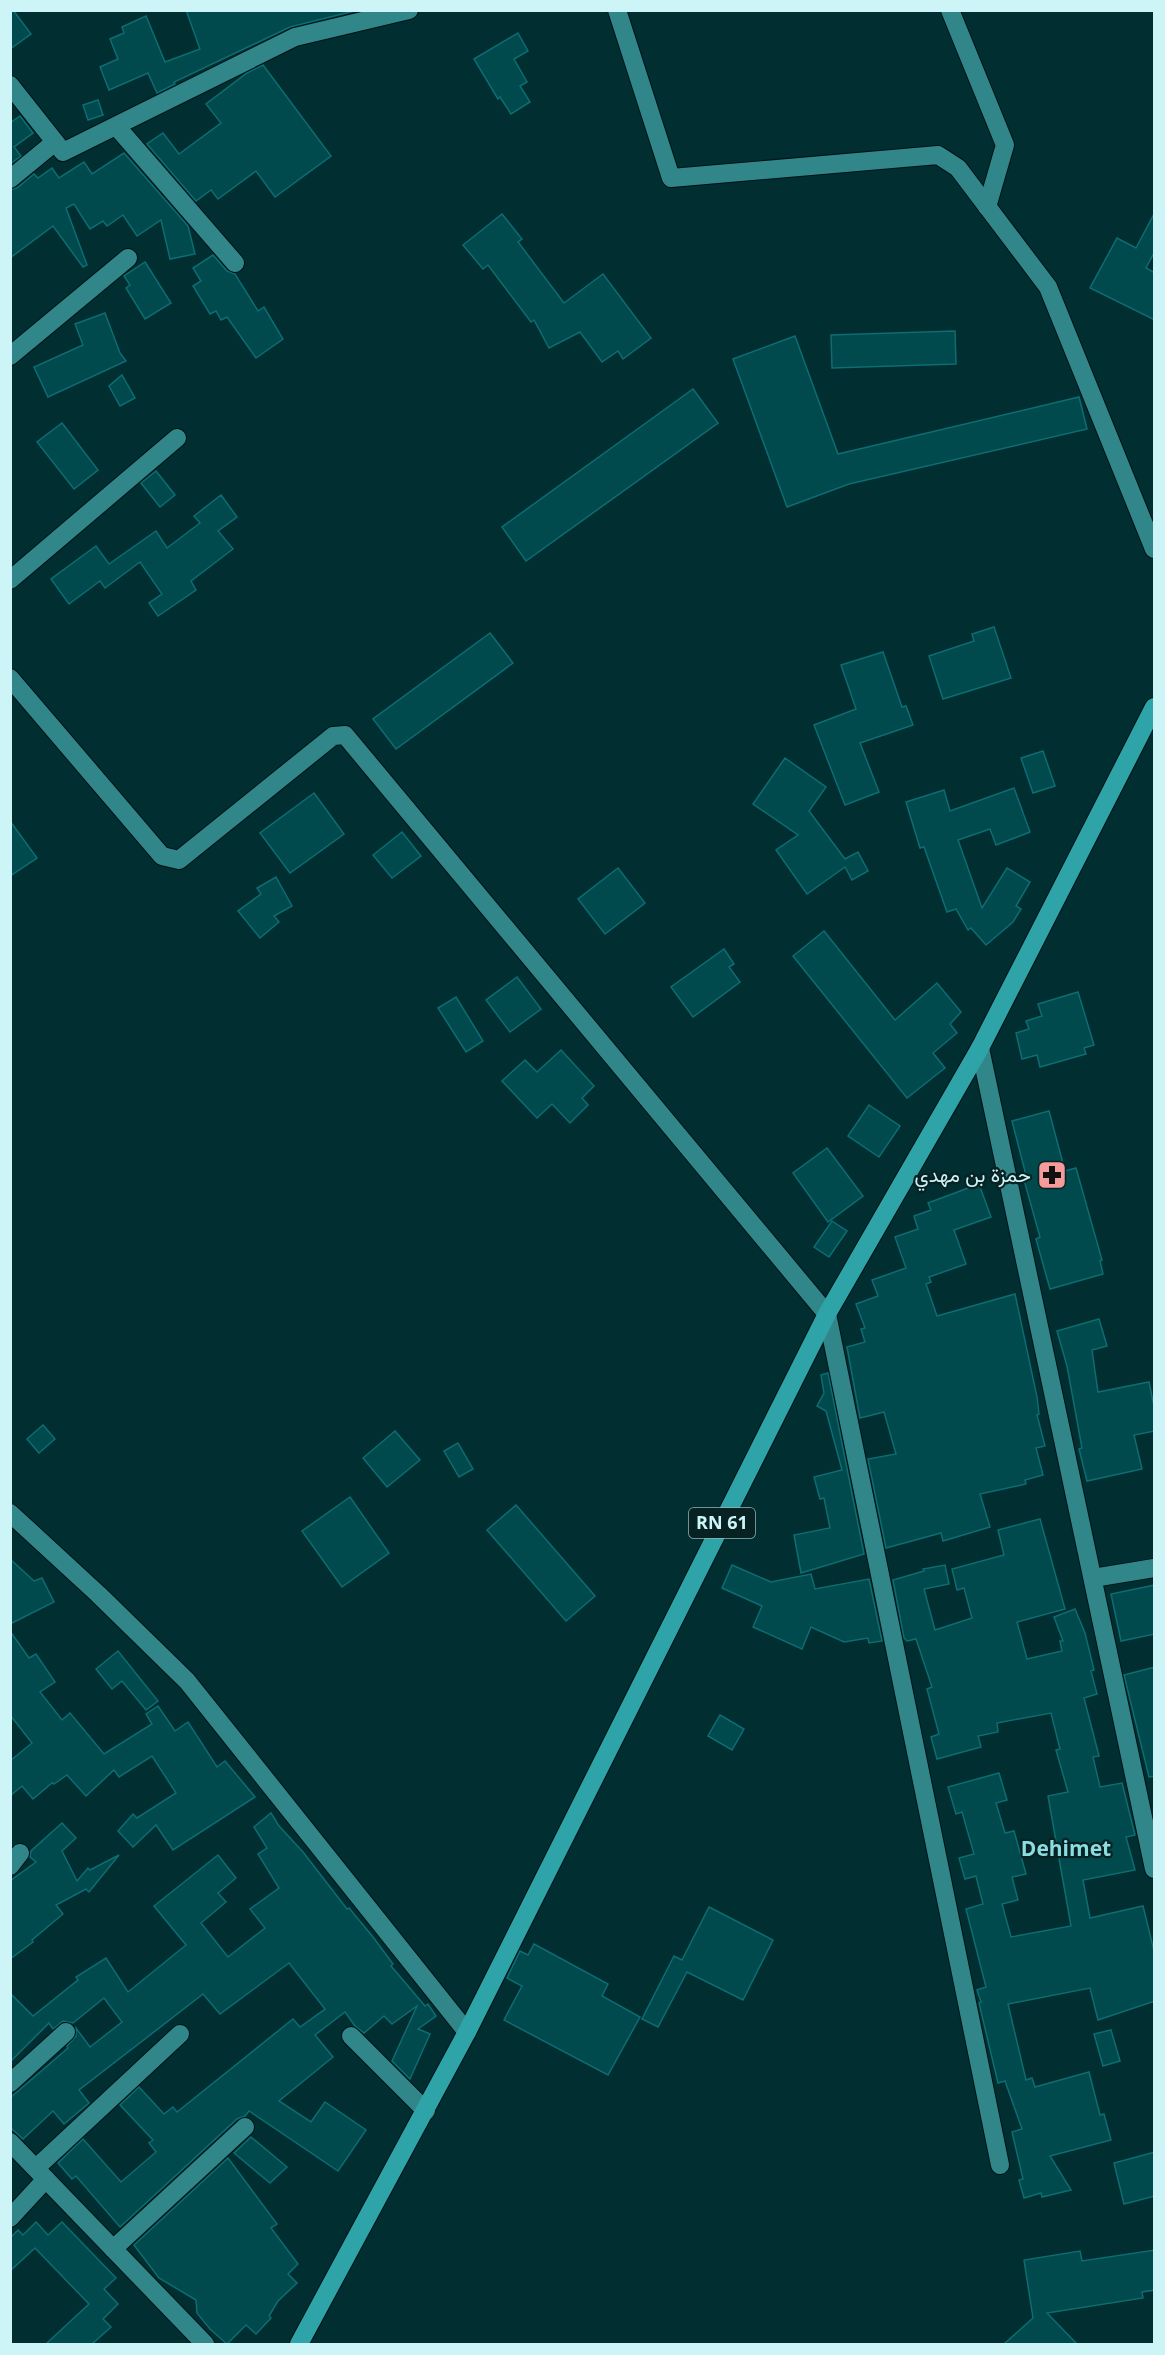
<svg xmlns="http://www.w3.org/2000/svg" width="1165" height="2355" font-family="'Open Sans',Vazirmatn,sans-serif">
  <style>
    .building { fill: #00494d; stroke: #0d6d72; stroke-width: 1.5 }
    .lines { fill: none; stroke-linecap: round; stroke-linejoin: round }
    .minor-casing { stroke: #001416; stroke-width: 20 }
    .major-casing { stroke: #001416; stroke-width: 20 }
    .minor { stroke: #31868a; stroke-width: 18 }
    .major { stroke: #2ea4a9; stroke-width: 18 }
    .labels { text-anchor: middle; stroke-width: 4.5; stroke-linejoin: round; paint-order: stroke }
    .shield { fill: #082224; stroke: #92b5b7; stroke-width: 1.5 }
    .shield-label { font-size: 18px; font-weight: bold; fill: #cdf4f6 }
    .poi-label { font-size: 20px; fill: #cdf4f6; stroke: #082224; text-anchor: end }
    .neighbourhood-label { font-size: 21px; font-weight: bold; fill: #8bdde1; stroke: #082224 }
  </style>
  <rect width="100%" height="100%" fill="#002e31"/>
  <!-- building -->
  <g class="building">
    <polygon points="10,10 13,10 31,34 10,49"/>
    <polygon points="186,10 358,10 290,27 174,82 175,84 157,93 148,73 109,90 100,67 118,59 110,39 124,33 122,27 146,16 165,62 200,49"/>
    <polygon points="518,33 528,51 514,59 527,82 520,86 530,102 511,114 500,97 498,99 474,59"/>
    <polygon points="263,65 331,156 275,197 256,171 218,199 211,190 196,201 147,144 163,133 179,154 221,123 206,104 247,73"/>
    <polygon points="98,100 103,115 88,120 83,105"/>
    <polygon points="20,116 33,133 14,147 21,156 10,164 10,123"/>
    <polygon points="124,153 188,226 195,254 170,259 161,220 137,236 123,215 107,226 103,221 90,229 74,204 66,208 87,265 83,267 53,226 10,258 10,190 17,188 34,174 38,178 52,168 59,178 84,162 92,174"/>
    <polygon points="1155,212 1155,251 1146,268 1155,273 1155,320 1090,288 1117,238 1136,248"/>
    <polygon points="502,214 522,239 518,242 564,303 603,274 651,338 623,359 618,351 602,362 580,332 549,348 534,320 531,322 488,265 483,269 463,245"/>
    <polygon points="213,255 227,271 235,274 258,311 264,307 283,339 256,358 227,317 221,320 216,311 210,314 193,286 201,281 193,268"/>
    <polygon points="145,262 171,303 145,319 126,288 130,285 124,276"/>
    <polygon points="105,313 120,353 126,361 48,397 34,367 83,345 75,324"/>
    <polygon points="955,331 956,364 832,368 831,335"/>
    <polygon points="795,336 838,454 1079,397 1087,429 849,484 787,507 733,359"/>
    <polygon points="122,375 135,398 120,406 109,386"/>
    <polygon points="693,389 718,423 526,561 502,527"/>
    <polygon points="62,423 98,470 74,489 37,442"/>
    <polygon points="156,471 175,495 160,507 141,483"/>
    <polygon points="221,495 237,517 218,531 233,549 191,581 196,590 158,616 149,603 162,594 140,562 105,588 100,581 69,604 51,579 96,546 109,564 156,531 167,548 200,523 194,516"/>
    <polygon points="994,627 1011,678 943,699 929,656 974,641 972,634"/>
    <polygon points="490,633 513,663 396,749 373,719"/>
    <polygon points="883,652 902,707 906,706 913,725 860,743 879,792 845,805 814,725 856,709 841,665"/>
    <polygon points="1043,751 1055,786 1033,793 1021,758"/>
    <polygon points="785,758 826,787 809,811 845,859 858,852 868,871 852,880 845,867 807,894 776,850 798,835 753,804"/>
    <polygon points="1014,788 1030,832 996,845 990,829 958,840 982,908 1007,868 1030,882 1016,906 1021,909 1013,922 986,945 971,928 968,930 956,909 947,912 924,847 920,848 906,802 944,790 950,811"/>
    <polygon points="314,793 344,834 290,873 260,833"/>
    <polygon points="10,821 37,858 10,876"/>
    <polygon points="402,832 421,856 392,878 373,855"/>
    <polygon points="618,868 645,903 605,934 578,899"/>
    <polygon points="276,877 292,906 274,916 279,922 260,938 238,911 261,894 257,888"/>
    <polygon points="824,931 895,1020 937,983 961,1012 950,1024 957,1033 933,1053 945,1068 907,1098 793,956"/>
    <polygon points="724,949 734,964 729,967 740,982 693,1017 671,987"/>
    <polygon points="517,977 541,1009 510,1032 486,1000"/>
    <polygon points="1078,992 1094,1045 1084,1048 1086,1054 1040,1067 1037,1055 1022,1059 1016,1033 1029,1029 1026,1021 1042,1016 1038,1004"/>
    <polygon points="456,997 483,1041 466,1052 438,1008"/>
    <polygon points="561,1050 594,1086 582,1098 588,1105 570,1123 552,1104 537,1118 502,1081 525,1060 537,1072"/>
    <polygon points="869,1105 900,1126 879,1157 848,1136"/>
    <polygon points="1049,1111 1065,1171 1076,1168 1102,1260 1100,1261 1103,1274 1050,1289 1036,1239 1040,1237 1024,1180 1027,1179 1012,1121"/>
    <polygon points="827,1148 863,1196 828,1222 793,1173"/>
    <polygon points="979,1184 991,1217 954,1230 966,1264 929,1277 931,1282 926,1284 937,1316 1015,1294 1037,1397 1039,1414 1037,1415 1045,1446 1036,1448 1043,1475 1025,1480 1026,1484 980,1494 990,1527 943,1541 941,1533 886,1548 868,1459 896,1454 884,1412 860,1418 847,1347 865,1342 861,1329 865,1328 856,1304 878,1296 872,1280 906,1268 895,1237 918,1229 914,1216 931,1210 928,1203"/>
    <polygon points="832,1221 847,1231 829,1257 814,1247"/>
    <polygon points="1099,1319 1107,1346 1092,1350 1098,1392 1149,1382 1155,1411 1155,1431 1134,1435 1142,1469 1087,1481 1079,1449 1082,1448 1067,1366 1057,1331"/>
    <polygon points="828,1373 864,1554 801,1573 794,1535 830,1528 824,1498 820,1499 814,1477 842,1470 826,1411 817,1406 824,1393 821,1375"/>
    <polygon points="43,1425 55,1439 39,1453 27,1439"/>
    <polygon points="395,1431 420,1460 387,1487 363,1458"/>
    <polygon points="458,1443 473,1469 459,1477 444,1451"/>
    <polygon points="350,1497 389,1553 342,1587 302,1531"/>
    <polygon points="516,1505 595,1596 566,1621 487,1530"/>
    <polygon points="1040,1519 1065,1609 1017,1622 1027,1659 1062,1651 1060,1641 1063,1641 1054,1617 1075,1609 1085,1633 1094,1670 1091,1671 1097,1694 1084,1698 1099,1756 1093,1757 1100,1787 1122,1783 1135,1835 1126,1837 1135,1870 1083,1880 1090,1918 1143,1906 1155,1955 1155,2001 1098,2020 1090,1988 1008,2004 1026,2080 1032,2078 1035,2087 1089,2072 1100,2115 1104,2114 1111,2140 1050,2156 1071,2190 1042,2197 1041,2193 1024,2198 1019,2180 1023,2179 1012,2132 1022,2129 1005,2081 998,2083 979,2003 981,2002 977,1990 986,1987 966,1909 983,1904 976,1876 965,1879 959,1858 974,1854 962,1812 956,1814 948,1787 999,1773 1007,1800 996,1803 1005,1833 1014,1831 1026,1874 1012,1877 1018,1900 1002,1904 1011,1937 1071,1926 1048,1796 1068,1792 1056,1750 1060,1749 1051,1713 997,1723 998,1732 978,1736 981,1747 937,1759 931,1737 939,1734 927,1689 932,1687 916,1639 907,1641 904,1638 893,1580 924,1571 923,1569 945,1565 949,1584 924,1589 935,1630 972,1618 964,1588 957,1590 952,1569 1004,1555 998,1530"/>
    <polygon points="10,1559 34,1581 42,1578 54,1602 10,1624"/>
    <polygon points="732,1565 771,1582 811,1574 815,1589 869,1579 882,1641 869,1643 868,1638 844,1642 811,1627 802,1649 753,1627 762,1606 722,1588"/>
    <polygon points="1155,1585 1155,1634 1121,1641 1111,1594"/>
    <polygon points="10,1631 29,1658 36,1654 55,1682 40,1692 62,1720 70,1713 104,1754 152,1724 146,1714 158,1706 175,1731 188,1722 217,1767 225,1761 255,1797 173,1850 156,1825 133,1847 118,1831 133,1814 137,1818 176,1793 152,1756 119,1777 114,1770 86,1796 67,1775 54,1784 52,1783 33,1799 22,1786 10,1796 10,1761 32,1743 10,1715"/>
    <polygon points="118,1651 158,1701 146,1710 122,1681 112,1689 96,1669"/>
    <polygon points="1155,1667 1155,1776 1149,1777 1124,1675"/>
    <polygon points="720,1715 744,1729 732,1750 708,1736"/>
    <polygon points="271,1813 279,1826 303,1852 347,1909 349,1908 373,1937 393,1964 391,1966 425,2006 428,2004 436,2016 418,2029 430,2034 410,2079 392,2061 417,2006 392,2024 384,2016 364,2033 355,2026 345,2012 315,2035 333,2057 279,2101 311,2122 325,2102 366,2130 338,2171 249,2111 245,2116 237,2119 120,2227 76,2176 72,2179 58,2163 83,2139 121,2182 156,2152 149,2143 153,2140 120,2105 139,2087 164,2114 173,2107 177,2112 293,2019 300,2027 325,2009 289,1963 220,2014 203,1994 79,2090 89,2103 64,2124 53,2111 23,2139 10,2127 10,2098 68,2048 67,2046 76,2036 76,2028 90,2047 122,2022 104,1998 73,2023 63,2021 53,2029 49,2023 10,2062 10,1993 33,2016 78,1980 76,1977 106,1958 128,1992 186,1945 154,1906 218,1855 236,1878 218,1893 226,1902 201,1923 228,1957 265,1928 250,1909 279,1888 258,1854 267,1848 254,1827"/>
    <polygon points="62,1823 76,1838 62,1851 77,1881 88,1868 90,1870 119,1855 89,1892 86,1889 56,1905 63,1914 32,1940 33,1942 10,1959 10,1881 36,1862 30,1857 31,1851"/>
    <polygon points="709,1907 773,1940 743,2000 687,1972 658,2027 642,2019 674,1956 682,1960"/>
    <polygon points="534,1944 608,1984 602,1996 640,2017 608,2075 504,2020 522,1986 507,1978 520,1951 528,1955"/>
    <polygon points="1111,2030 1120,2061 1103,2066 1094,2034"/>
    <polygon points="251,2137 287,2167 270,2183 234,2153"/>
    <polygon points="1155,2152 1155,2196 1124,2204 1114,2163"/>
    <polygon points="228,2158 277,2224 271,2228 298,2264 288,2274 297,2283 278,2301 269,2316 271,2318 256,2334 246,2325 227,2344 210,2329 197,2313 196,2300 159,2278 134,2245"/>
    <polygon points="36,2222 48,2235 62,2222 116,2278 104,2289 118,2304 103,2319 111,2327 92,2344 46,2344 89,2304 35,2248 10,2271 10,2238 18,2230 23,2235"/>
    <polygon points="1155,2250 1155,2290 1142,2292 1143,2298 1047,2313 1077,2344 1004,2344 1033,2318 1024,2260 1080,2251 1082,2261"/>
  </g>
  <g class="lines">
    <!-- minor casing -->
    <g class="minor-casing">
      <g id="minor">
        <polyline points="617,10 671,178 938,155 958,168 1048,287 1154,549"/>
        <polyline points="950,10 1005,145 987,207"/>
        <polyline points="10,85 63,152 295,37 409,10"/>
        <polyline points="117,127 235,263"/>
        <polyline points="10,179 55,142"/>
        <polyline points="10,356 128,258"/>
        <polyline points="10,580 177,438"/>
        <polyline points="10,678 162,856 179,860 333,736 345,735 827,1314 1000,2165"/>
        <polyline points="980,1048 1154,1869"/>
        <polyline points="10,1513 98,1594 187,1681 467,2032"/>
        <polyline points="1093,1578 1154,1568"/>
        <polyline points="10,1866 20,1853"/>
        <polyline points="351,2036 426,2111"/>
        <polyline points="10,2083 66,2032"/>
        <polyline points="10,2142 205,2344"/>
        <polyline points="36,2168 180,2034"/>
        <polyline points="10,2218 46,2179"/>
        <polyline points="113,2249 245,2127"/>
      </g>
    </g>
    <!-- major casing -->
    <g class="major-casing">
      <polyline id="major" points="299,2344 467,2032 827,1314 980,1048 1154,707"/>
    </g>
    <!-- minor -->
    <use href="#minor" class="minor"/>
    <!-- major -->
    <use href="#major" class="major"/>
  </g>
  <!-- icons -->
  <defs>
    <g id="pharmacy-square" transform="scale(1.5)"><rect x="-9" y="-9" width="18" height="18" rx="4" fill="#f59b9b" stroke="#082224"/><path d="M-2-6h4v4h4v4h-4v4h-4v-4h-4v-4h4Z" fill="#111"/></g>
  </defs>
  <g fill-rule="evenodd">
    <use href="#pharmacy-square" x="1052" y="1175"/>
  </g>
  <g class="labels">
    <!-- shield labels -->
    <rect class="shield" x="689" y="1508" width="66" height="30" rx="4.5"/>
    <g class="shield-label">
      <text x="722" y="1529">RN 61</text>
    </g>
    <!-- poi labels -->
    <g class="poi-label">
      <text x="1031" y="1182">حمزة بن مهدي</text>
    </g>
    <!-- neighbourhood labels -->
    <g class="neighbourhood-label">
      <text x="1066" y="1856">Dehimet</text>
    </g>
  </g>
  <!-- border -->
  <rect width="1165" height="2355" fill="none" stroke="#cdf4f6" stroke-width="24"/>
</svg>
